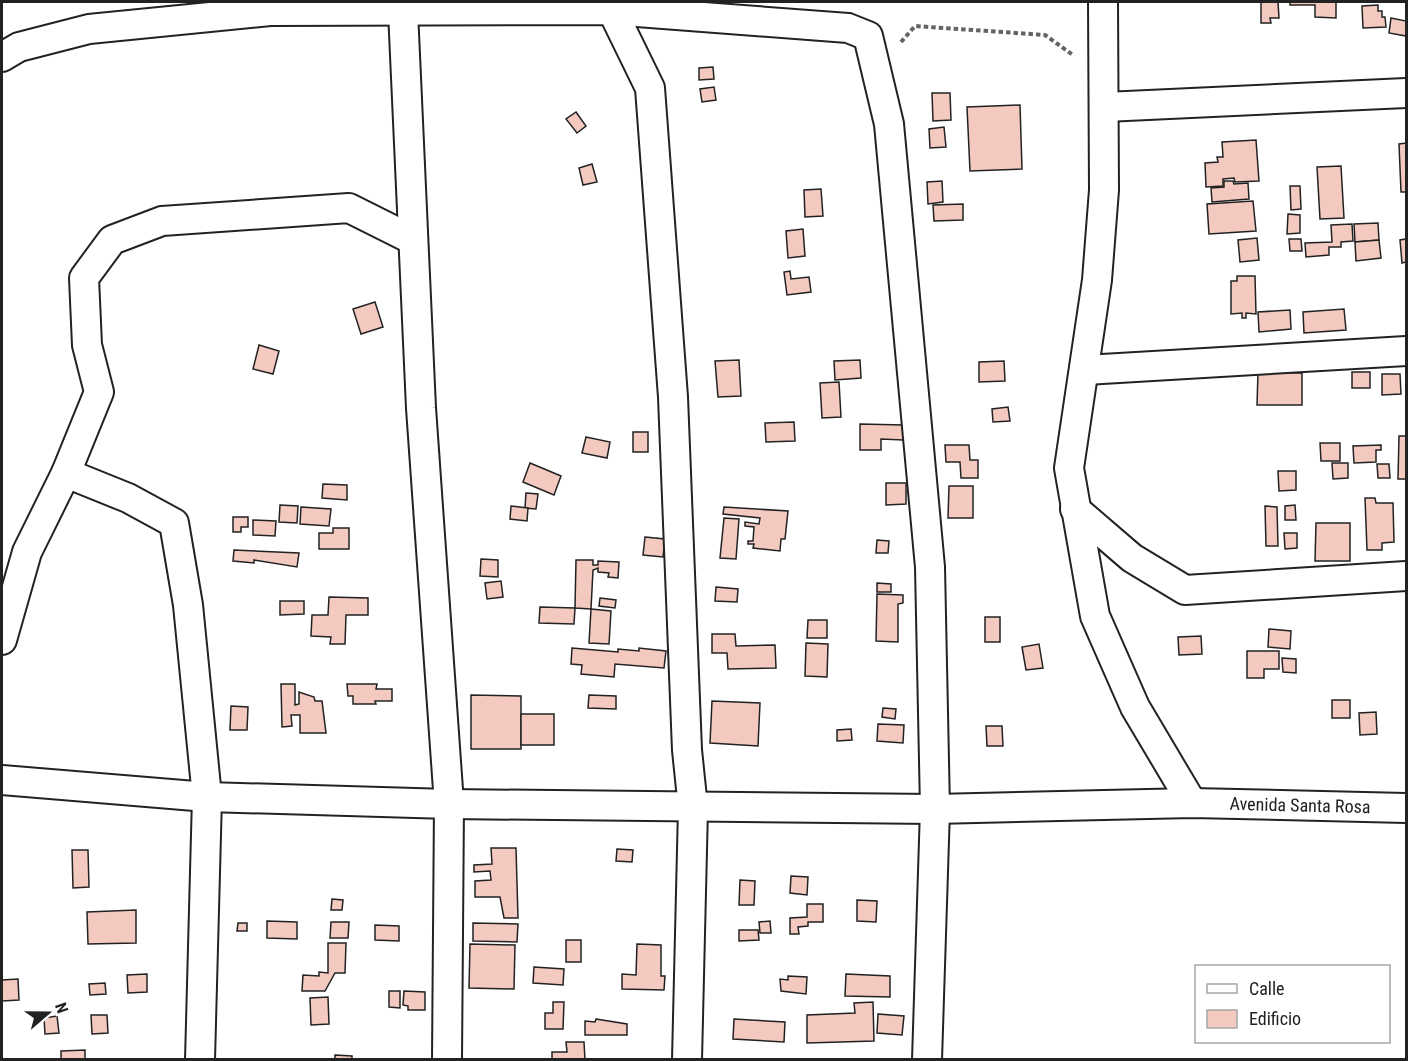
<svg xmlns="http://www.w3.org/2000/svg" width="1408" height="1061" font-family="'Roboto Condensed',sans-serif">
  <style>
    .building { fill: #f3c9c0; stroke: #222; stroke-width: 1.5 }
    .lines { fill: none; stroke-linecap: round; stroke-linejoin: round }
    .street-casing { stroke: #222; stroke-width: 32 }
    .path { stroke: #646464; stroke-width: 4; stroke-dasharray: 4.5 3; stroke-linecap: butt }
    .street { stroke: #fff; stroke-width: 28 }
    .labels { text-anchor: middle; stroke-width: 4.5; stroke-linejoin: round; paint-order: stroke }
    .street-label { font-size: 18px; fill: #222; stroke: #fff }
  </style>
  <rect width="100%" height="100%" fill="#fff"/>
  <!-- building -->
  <g class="building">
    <polygon points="1261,2 1278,2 1279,18 1270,18 1271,23 1261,23"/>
    <polygon points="1290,2 1336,2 1336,18 1315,17 1315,5 1290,5"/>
    <polygon points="1378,5 1378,11 1382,11 1382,17 1385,17 1386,27 1363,28 1362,6"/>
    <polygon points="1391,18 1406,21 1406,36 1389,33"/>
    <polygon points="713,67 714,79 699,80 699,68"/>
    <polygon points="714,87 716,100 702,102 700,89"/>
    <polygon points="932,93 950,93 951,120 933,121"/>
    <polygon points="1020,105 1022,169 970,171 967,107"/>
    <polygon points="576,112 586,126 577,133 566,119"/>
    <polygon points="944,127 946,147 930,148 929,129"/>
    <polygon points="1256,140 1259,181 1235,182 1234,178 1223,179 1223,186 1206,187 1205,163 1218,162 1217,157 1223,157 1222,142"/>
    <polygon points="1406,143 1406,192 1401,192 1399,144"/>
    <polygon points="592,164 597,182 583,185 579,168"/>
    <polygon points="1341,166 1344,218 1320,219 1317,167"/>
    <polygon points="942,181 943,202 928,204 927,182"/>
    <polygon points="1224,181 1233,181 1234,184 1248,183 1249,199 1212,202 1211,188 1224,187"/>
    <polygon points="1290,186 1300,186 1301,209 1291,210"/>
    <polygon points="821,189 823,216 805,217 804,190"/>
    <polygon points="1253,201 1256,231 1209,234 1207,204"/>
    <polygon points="963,204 963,220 934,221 933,205"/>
    <polygon points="1288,214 1300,215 1300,233 1287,234"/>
    <polygon points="1378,223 1379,240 1355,242 1354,224"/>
    <polygon points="1352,224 1353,241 1341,242 1341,247 1329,247 1329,255 1306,257 1305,243 1332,242 1331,225"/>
    <polygon points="803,229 805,256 788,258 786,231"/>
    <polygon points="1257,238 1259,260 1240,262 1238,240"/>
    <polygon points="1289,239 1301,239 1302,251 1290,251"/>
    <polygon points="1406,239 1406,262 1402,263 1400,240"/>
    <polygon points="1379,240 1381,258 1356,261 1355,242"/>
    <polygon points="790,271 791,279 809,277 811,292 787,295 784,272"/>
    <polygon points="1237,276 1255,276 1256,314 1246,313 1246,318 1242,318 1242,313 1231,314 1231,281 1237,281"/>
    <polygon points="375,302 383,327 361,334 353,309"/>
    <polygon points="1344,309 1346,330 1304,333 1303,312"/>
    <polygon points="1290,310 1291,329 1259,332 1258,312"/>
    <polygon points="259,345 279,351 273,374 253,369"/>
    <polygon points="739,360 741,396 718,397 715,361"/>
    <polygon points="860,360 861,378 835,380 834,361"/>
    <polygon points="1004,361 1005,381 979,382 979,362"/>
    <polygon points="1258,372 1302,373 1302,405 1257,405"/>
    <rect x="1352" y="372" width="18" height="16"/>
    <polygon points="1382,374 1400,374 1401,394 1382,395"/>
    <polygon points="839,382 841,417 822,418 820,383"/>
    <polygon points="1008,407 1010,421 993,422 992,409"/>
    <polygon points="794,422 795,441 766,442 765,423"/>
    <polygon points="860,424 903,425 903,440 881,439 881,450 860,450"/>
    <rect x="633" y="432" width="15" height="20"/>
    <polygon points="1399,436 1406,436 1406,479 1398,479"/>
    <polygon points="586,437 610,442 607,458 582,453"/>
    <polygon points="1320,443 1340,443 1340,461 1321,461"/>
    <polygon points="945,445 969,445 970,460 978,460 978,478 961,478 960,462 946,462"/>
    <polygon points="1381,445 1381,450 1376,450 1376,462 1354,463 1353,446"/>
    <polygon points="530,463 561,476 554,495 523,482"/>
    <polygon points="1332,463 1348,463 1348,478 1333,479"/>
    <polygon points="1377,464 1389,464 1390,478 1378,478"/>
    <polygon points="1278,471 1296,471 1296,490 1279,491"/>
    <polygon points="886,483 906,483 906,504 886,505"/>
    <polygon points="323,484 347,485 347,500 322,498"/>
    <polygon points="949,486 973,486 973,518 948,518"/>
    <polygon points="526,493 538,494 536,509 525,508"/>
    <polygon points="1365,498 1375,498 1376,503 1393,503 1394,542 1382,543 1382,550 1367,550"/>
    <polygon points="280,505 298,506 297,523 279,522"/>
    <polygon points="1295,505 1296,520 1285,520 1285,506"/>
    <polygon points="511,506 528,508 527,521 510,519"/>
    <polygon points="1265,506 1277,507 1278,546 1266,546"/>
    <polygon points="301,507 331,509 329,526 300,524"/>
    <polygon points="724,507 788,511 785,539 781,539 780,551 753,548 754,544 748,544 748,541 753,541 754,527 745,526 745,522 759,524 760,518 723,514"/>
    <polygon points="233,517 248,517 248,527 241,527 241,532 233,532"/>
    <polygon points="724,518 739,519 736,559 720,558"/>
    <polygon points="253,520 276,521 275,536 253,535"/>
    <polygon points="1316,523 1350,523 1350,561 1315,561"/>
    <polygon points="333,528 349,528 349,549 319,549 319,533 333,533"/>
    <polygon points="1284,533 1297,533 1297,548 1285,549"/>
    <polygon points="645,537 665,539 663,557 643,555"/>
    <polygon points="877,540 889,541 888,553 876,553"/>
    <polygon points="234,550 299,553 297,567 254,560 254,563 233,561"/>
    <polygon points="481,559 498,560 498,577 480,576"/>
    <polygon points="576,560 593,560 593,565 598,565 598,561 619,562 618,578 608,577 609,573 598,572 598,568 593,570 591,609 575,608"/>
    <polygon points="501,581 503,597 487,599 485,583"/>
    <polygon points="877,583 891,584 891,592 877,592"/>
    <polygon points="716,587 738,589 737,602 715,601"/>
    <polygon points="877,594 903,595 903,603 898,604 898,642 876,641"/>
    <polygon points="329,597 368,598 368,615 346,615 345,644 330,644 331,637 311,636 312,615 328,615"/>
    <polygon points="600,598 616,600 615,608 599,606"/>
    <polygon points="280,601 304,601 304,614 280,615"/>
    <polygon points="540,607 575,608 574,624 539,623"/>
    <polygon points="591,609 611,611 609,644 589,643"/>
    <rect x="985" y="617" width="15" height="25"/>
    <polygon points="808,620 827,620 827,638 807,638"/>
    <polygon points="1269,629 1291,631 1290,649 1268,647"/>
    <polygon points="712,634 735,634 736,646 775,645 776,668 728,669 727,653 712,653"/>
    <polygon points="1201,636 1202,654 1179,655 1178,637"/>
    <polygon points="806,643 828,644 827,677 805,676"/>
    <polygon points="1039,644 1043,668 1026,670 1022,647"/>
    <polygon points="572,648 618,652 618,649 639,651 639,648 666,651 664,668 615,664 614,677 581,674 582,665 571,664"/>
    <polygon points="1247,651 1279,651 1279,669 1264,669 1264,678 1247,678"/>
    <polygon points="1282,658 1296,659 1296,673 1283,672"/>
    <polygon points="281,684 295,684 295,705 299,704 299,692 314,697 315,701 322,701 326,733 300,733 300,715 291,715 292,726 282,727"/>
    <polygon points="347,684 377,684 376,689 392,689 392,701 375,701 376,704 353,704 353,696 348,696"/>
    <polygon points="471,695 521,696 521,749 471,749"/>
    <polygon points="589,695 616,696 616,709 588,708"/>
    <rect x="1332" y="700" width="18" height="18"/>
    <polygon points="712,701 760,703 758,746 710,743"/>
    <polygon points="231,706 248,707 247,730 230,730"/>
    <polygon points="883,708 896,709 895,719 882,717"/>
    <polygon points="1376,712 1377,734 1360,735 1359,713"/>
    <rect x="521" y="714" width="33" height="31"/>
    <polygon points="878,724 904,725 903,743 877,741"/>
    <polygon points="986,726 1002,726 1003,746 987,746"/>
    <polygon points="851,729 852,740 837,741 837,730"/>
    <polygon points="491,848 516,848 518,918 504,918 500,897 475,897 475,881 491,880 490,871 474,872 474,865 492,864"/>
    <polygon points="617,849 633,850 632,862 616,861"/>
    <polygon points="72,850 88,850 89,887 73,888"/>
    <polygon points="791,876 808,877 807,895 790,893"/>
    <polygon points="740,880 755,881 754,905 739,905"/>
    <polygon points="332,899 343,900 342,910 331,910"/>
    <polygon points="857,900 877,901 876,922 857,921"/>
    <polygon points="807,904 823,904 823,922 808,922 808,926 798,927 799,934 790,934 790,918 807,917"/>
    <polygon points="136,910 136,943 88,944 87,912"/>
    <polygon points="267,921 297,922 297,939 267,938"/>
    <polygon points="770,921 771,933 760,933 759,922"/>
    <polygon points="331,922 349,922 348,938 330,938"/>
    <polygon points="238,923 247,923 247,931 237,931"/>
    <polygon points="473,923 518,924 517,942 473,941"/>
    <polygon points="375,925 399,926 399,941 375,940"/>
    <polygon points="739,930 758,930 759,940 739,941"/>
    <rect x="566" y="940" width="15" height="22"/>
    <polygon points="328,943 346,943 345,973 335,973 325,991 302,991 303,975 319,976 319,972 328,973"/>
    <polygon points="470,944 515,945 514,989 469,988"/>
    <polygon points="637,944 661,945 661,976 665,976 664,990 622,989 622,974 636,975"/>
    <polygon points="534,967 564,969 563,985 533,983"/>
    <polygon points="147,974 147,992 128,993 127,975"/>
    <polygon points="846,974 890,976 890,997 845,996"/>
    <polygon points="788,976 807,977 806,994 781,991 780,979 788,980"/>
    <polygon points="18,979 19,1000 2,1001 2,980"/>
    <polygon points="105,983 106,994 90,995 89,984"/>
    <polygon points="389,991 400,991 400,1008 389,1007"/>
    <polygon points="404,991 425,992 425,1010 408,1010 408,1006 403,1005"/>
    <polygon points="328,997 329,1024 311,1025 310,998"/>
    <polygon points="553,1002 564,1002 563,1029 545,1029 545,1013 553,1013"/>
    <polygon points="873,1002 874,1041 807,1043 807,1015 855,1013 854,1003"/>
    <polygon points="878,1014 904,1016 902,1035 877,1033"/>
    <polygon points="91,1015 107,1015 108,1033 92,1034"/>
    <polygon points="57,1016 59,1033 45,1034 44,1018"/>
    <polygon points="596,1019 627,1024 627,1035 585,1035 585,1021 595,1022"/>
    <polygon points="734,1019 785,1022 784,1042 733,1039"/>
    <polygon points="566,1042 584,1042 585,1060 552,1060 552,1052 567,1052"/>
    <polygon points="85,1050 85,1060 61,1060 61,1051"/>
    <polygon points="335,1055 352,1056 352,1060 335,1060"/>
  </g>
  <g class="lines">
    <!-- street casing -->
    <g class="street-casing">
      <g id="street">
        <polyline points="608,2 650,88 673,397 687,750 693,808 687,1060"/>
        <polyline points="1103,2 1104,190 1097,280 1069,468 1095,616 1135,707 1192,803"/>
        <polyline points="403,11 421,408 449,804 447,1060"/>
        <polyline points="2,57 19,47 89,29 270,11 611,10 848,28 868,36 889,124 930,567 935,809 927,1060"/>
        <polyline points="1105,107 1406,93"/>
        <polyline points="1085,370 1406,351"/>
        <polyline points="66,473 99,392 87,345 84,278 112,240 162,221 349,208 413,240"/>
        <polyline points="1075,509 1132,558 1185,590 1406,576"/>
        <polyline points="2,640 27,552 66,473 128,498 174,523 188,605 207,797 200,1060"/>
        <path id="s1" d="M2 780 207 797 449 804 935 809 1192 803 1406 808"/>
      </g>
    </g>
    <!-- path -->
    <polyline class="path" points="901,42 915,26 1045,35 1073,55"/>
    <!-- street -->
    <use href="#street" class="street"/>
  </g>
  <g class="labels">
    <!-- street labels -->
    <g class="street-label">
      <text dy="6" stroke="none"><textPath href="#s1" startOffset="1299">Avenida Santa Rosa</textPath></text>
    </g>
  </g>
  <!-- border -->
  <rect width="1408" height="1061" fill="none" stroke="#222222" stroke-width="6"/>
  <!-- legend -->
  <rect x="1195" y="965" width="195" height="78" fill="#ffffff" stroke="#a7a7a7" stroke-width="1.5"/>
  <rect x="1207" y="984" width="30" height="9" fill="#ffffff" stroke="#a7a7a7" stroke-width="1.5"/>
  <text x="1249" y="995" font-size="18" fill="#222222">Calle</text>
  <rect x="1207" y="1010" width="30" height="18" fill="#f3c9c0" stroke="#a7a7a7" stroke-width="1.5"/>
  <text x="1249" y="1025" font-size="18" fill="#222222">Edificio</text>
  <!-- north arrow -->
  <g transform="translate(48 1013) rotate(70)" stroke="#ffffff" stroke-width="4.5" paint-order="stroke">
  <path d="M0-4.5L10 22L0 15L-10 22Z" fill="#222222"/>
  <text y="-9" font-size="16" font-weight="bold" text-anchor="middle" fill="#222222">N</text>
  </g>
</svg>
